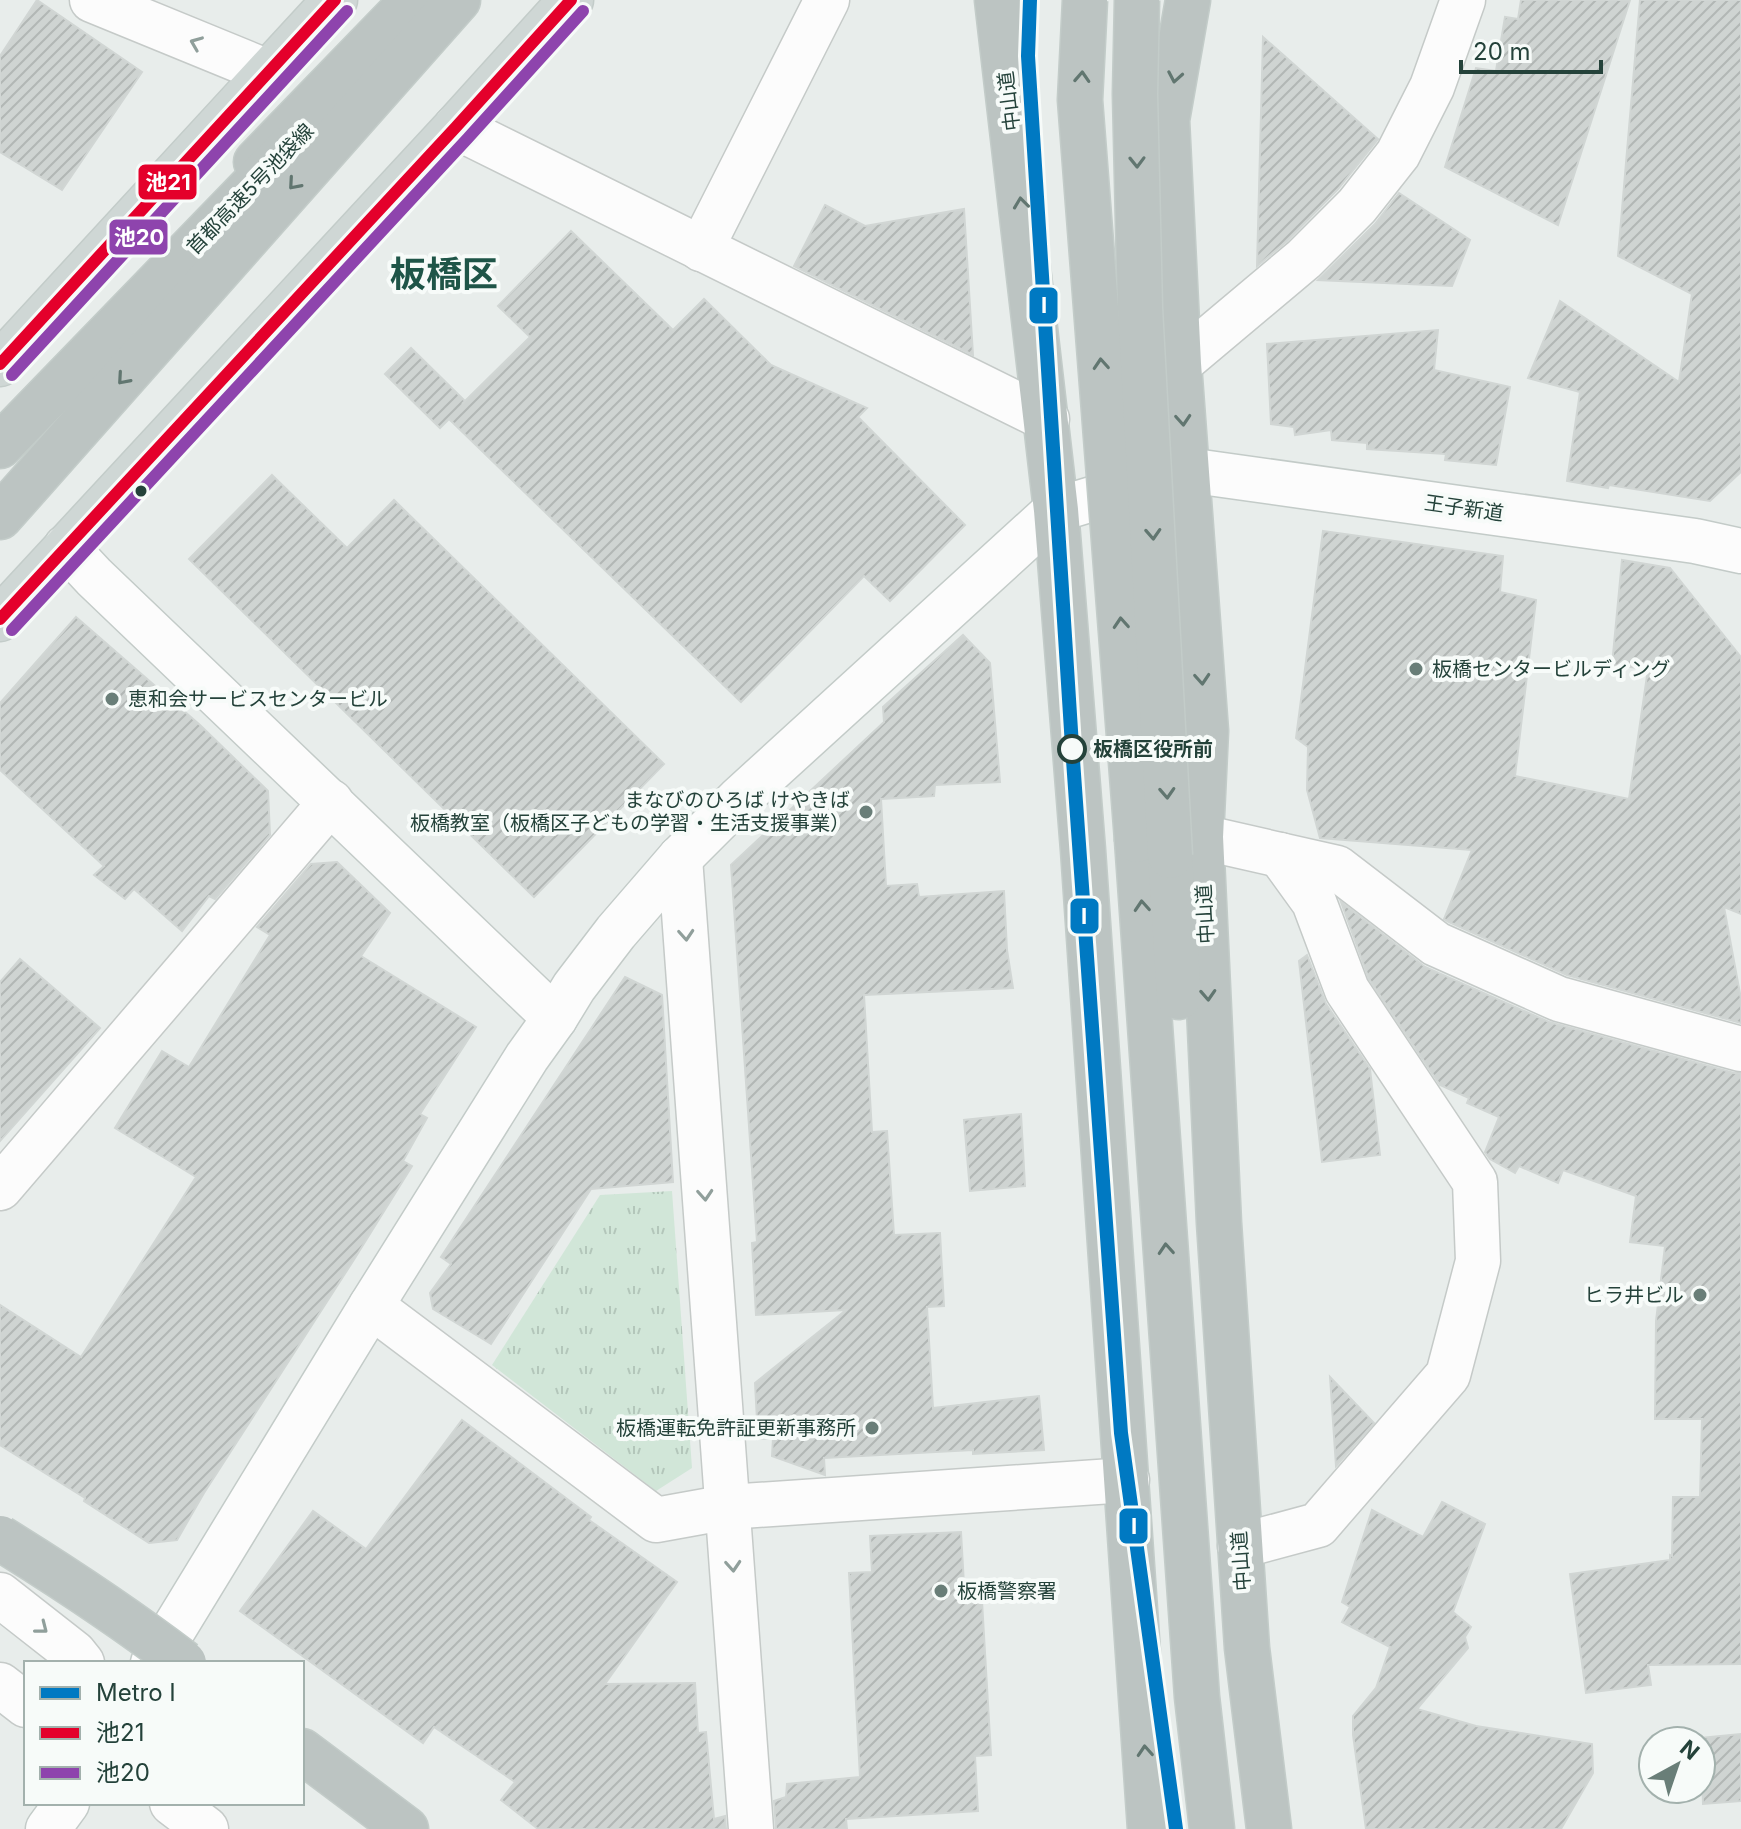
<svg xmlns="http://www.w3.org/2000/svg" width="1741" height="1829" font-family="Inter,'Noto Sans JP',sans-serif">
  <style>
    .park { fill: url(#park-tufts) }
    .building { fill: url(#building-hatch); stroke: #d1d6d4; stroke-width: 2 }
    .lines { fill: none; stroke-linecap: round; stroke-linejoin: round }
    .street-casing { stroke: #c5cac8; stroke-width: 47 }
    .secondary-casing { stroke: #c3cbc8; stroke-width: 47 }
    .primary-casing { stroke: #c3ccc9; stroke-width: 47 }
    .highway-casing { stroke: #c3ccc9; stroke-width: 47 }
    .street { stroke: #fcfcfc; stroke-width: 44 }
    .secondary { stroke: #fcfcfc; stroke-width: 44 }
    .primary { stroke: #cfd7d5; stroke-width: 44 }
    .highway { stroke: #bcc4c2; stroke-width: 44 }
    .highway-bridge-casing { stroke: #c3ccc9; stroke-width: 47; stroke-linecap: butt }
    .highway-bridge { stroke: #bcc4c2; stroke-width: 44 }
    .bus-1-casing { stroke: #f7fbf9; stroke-width: 18 }
    .bus-2-casing { stroke: #f7fbf9; stroke-width: 18 }
    .bus-1 { stroke: #e4002b; stroke-width: 12 }
    .bus-2 { stroke: #8e44ad; stroke-width: 12 }
    .metro-1-casing { stroke: #f7fbf9; stroke-width: 20 }
    .metro-1 { stroke: #0079c2; stroke-width: 14 }
    .oneway { stroke: #909f9b }
    .oneway2 { stroke: #617670 }
    .bus-dot { fill: #24423a; stroke: #f7fbf9; stroke-width: 3 }
    .poi-dot { fill: #697e78; stroke: #f7fbf9; stroke-width: 3 }
    .stop-dot { fill: #f7fbf9; stroke: #24423a; stroke-width: 4 }
    .labels { text-anchor: middle; stroke-width: 8; stroke-linejoin: round; paint-order: stroke }
    .street-label { font-size: 20px; fill: #24423a; stroke: #f7fbf9 }
    .poi-label { font-size: 20px; fill: #24423a; stroke: #f7fbf9; text-anchor: start }
    .stop-label { font-size: 20px; font-weight: bold; fill: #24423a; stroke: #f7fbf9; text-anchor: start }
    .town-label { font-size: 36px; font-weight: bold; fill: #1f5548; stroke: #f7fbf9 }
    .line-badge { stroke: #f7fbf9; stroke-width: 3 }
    .badge-label { font-size: 22px; text-anchor: middle; font-weight: bold; fill: #fff }
  </style>
  <defs>
    <pattern id="park-tufts" width="24" height="20" patternUnits="userSpaceOnUse" patternTransform="scale(2)"><rect width="24" height="20" fill="#d1e6d8"/><path d="M3 7l-1-3M5 7V3M7 7l1-3M15 17l-1-3M17 17v-4M19 17l1-3" fill="none" stroke="#b3c6ba"/></pattern>
    <pattern id="building-hatch" width="6" height="6" patternUnits="userSpaceOnUse" patternTransform="scale(2)"><rect width="6" height="6" fill="#cfd4d2"/><path d="M-1 1l2-2M0 6l6-6M5 7l2-2" fill="none" stroke="#b2b7b5"/></pattern>
  </defs>
  <rect width="100%" height="100%" fill="#e8edeb"/>
  <!-- park -->
  <polygon class="park" points="672,1191 692,1468 656,1491 492,1365 600,1195"/>
  <!-- building -->
  <g class="building">
    <polygon points="37,0 142,72 62,190 0,152 0,56"/>
    <polygon points="1521,0 1630,0 1558,225 1445,167 1476,68 1496,71 1505,17 1518,19"/>
    <polygon points="1640,0 1741,0 1741,472 1710,501 1609,485 1608,488 1567,481 1580,392 1528,378 1560,301 1679,382 1692,294 1618,256"/>
    <polygon points="1263,37 1378,139 1338,189 1287,241 1257,266"/>
    <polygon points="1399,193 1470,240 1452,286 1318,280 1375,224"/>
    <polygon points="825,205 865,226 964,209 973,355 794,266"/>
    <polygon points="571,231 673,330 704,299 771,365 867,408 858,417 965,525 890,601 864,576 741,702 449,419 440,428 385,374 411,348 465,401 462,404 530,337 498,306"/>
    <polygon points="1438,330 1434,370 1510,387 1496,465 1445,460 1446,454 1367,449 1367,443 1332,440 1331,430 1295,435 1294,427 1271,424 1267,344"/>
    <polygon points="272,475 347,548 394,500 664,764 534,897 189,559"/>
    <polygon points="1323,531 1503,556 1500,592 1536,600 1515,776 1629,799 1648,669 1612,665 1622,560 1670,568 1741,657 1741,914 1724,907 1741,999 1741,1023 1567,975 1449,922 1444,919 1472,850 1320,838 1307,790 1308,747 1296,738"/>
    <polygon points="76,617 200,725 268,791 270,835 215,899 209,896 182,931 134,889 125,899 94,875 104,866 0,770 0,703"/>
    <polygon points="963,635 990,663 1000,782 935,785 934,796 881,799 886,886 917,884 919,897 1004,891 1007,950 1013,988 864,995 872,1132 887,1131 894,1235 940,1233 944,1306 927,1307 933,1408 1039,1396 1044,1450 973,1454 973,1450 824,1458 825,1475 772,1456 773,1438 758,1439 755,1383 846,1310 756,1315 752,1243 757,1242 731,865 884,722 883,707"/>
    <polygon points="337,862 390,913 361,956 476,1027 420,1114 427,1118 403,1161 412,1166 355,1258 204,1493 177,1540 149,1543 84,1501 85,1498 0,1445 0,1305 81,1357 196,1177 115,1128 162,1051 189,1067 270,935 257,927 311,864"/>
    <polygon points="1341,902 1425,967 1549,1022 1734,1073 1741,1073 1741,1664 1648,1665 1651,1685 1586,1693 1570,1574 1670,1560 1670,1555 1672,1556 1673,1497 1700,1497 1702,1419 1655,1419 1656,1321 1665,1246 1630,1242 1636,1196 1563,1170 1558,1183 1519,1166 1515,1173 1490,1159 1485,1152 1499,1117 1467,1103 1469,1098 1440,1085 1369,979"/>
    <polygon points="1307,955 1326,1004 1370,1069 1380,1155 1322,1162 1299,961"/>
    <polygon points="20,959 100,1028 0,1141 0,982"/>
    <polygon points="625,977 662,995 673,1182 591,1189 491,1344 433,1309 430,1293 451,1264 441,1257"/>
    <polygon points="1021,1114 1025,1186 970,1191 964,1120"/>
    <polygon points="1330,1377 1374,1423 1336,1466"/>
    <polygon points="462,1420 591,1517 589,1520 677,1582 605,1684 695,1683 698,1733 706,1732 714,1819 725,1816 726,1829 538,1829 501,1800 515,1782 434,1727 423,1743 240,1611 313,1511 366,1549"/>
    <polygon points="1442,1502 1485,1524 1453,1612 1471,1627 1465,1637 1468,1648 1417,1709 1476,1726 1592,1744 1593,1773 1561,1829 1366,1829 1353,1735 1353,1716 1376,1688 1390,1647 1342,1622 1350,1607 1342,1602 1372,1510 1423,1537"/>
    <polygon points="961,1532 964,1585 981,1584 991,1755 975,1756 978,1811 846,1819 847,1829 776,1829 774,1801 786,1797 787,1784 860,1777 849,1573 872,1572 870,1536"/>
    <polygon points="1741,1734 1741,1801 1703,1804 1701,1741 1699,1738"/>
  </g>
  <g class="lines">
    <!-- street casing -->
    <g class="street-casing">
      <g id="street">
        <polyline points="92,0 268,72"/>
        <polyline points="456,127 1047,419"/>
        <polyline points="701,249 827,0"/>
        <polyline points="1179,364 1304,259 1357,206 1398,154 1432,87 1463,0"/>
        <polyline points="1201,837 1337,868 1436,944 1559,999 1741,1049"/>
        <polyline points="680,858 751,1829"/>
        <polyline points="0,1188 331,802"/>
        <polyline points="371,1306 656,1520 728,1507 1127,1480"/>
        <polyline points="1240,1546 1318,1525 1448,1375 1478,1261 1475,1182 1347,990 1314,902 1280,855"/>
        <polyline points="0,1595 74,1653 82,1663"/>
        <polyline points="0,1685 26,1705"/>
        <polyline points="172,1803 206,1829"/>
      </g>
    </g>
    <!-- secondary casing -->
    <g class="secondary-casing">
      <g id="secondary">
        <polyline points="66,547 94,577 555,1018"/>
        <polyline points="153,1663 371,1306 527,1057 555,1018 574,987 616,932 680,858 739,799 1056,510 1187,470 1695,541 1741,551"/>
        <polyline points="48,1829 67,1803"/>
      </g>
    </g>
    <!-- primary casing -->
    <g class="primary-casing">
      <g id="primary">
        <polyline points="0,364 335,0"/>
        <polyline points="0,619 456,127 571,0"/>
      </g>
    </g>
    <!-- highway casing -->
    <g class="highway-casing">
      <g id="highway">
        <polyline points="997,0 1056,510 1083,850 1150,1829"/>
        <polyline points="1188,0 1167,120 1179,364 1206,731 1201,837 1219,1223 1247,1648 1269,1829"/>
        <polyline points="256,162 413,0"/>
        <polyline points="0,446 289,148"/>
        <polyline points="0,517 458,0"/>
        <polyline points="1137,840 1197,1697 1212,1829"/>
        <polyline points="1170,856 1179,997"/>
        <polyline points="302,1751 406,1829"/>
      </g>
    </g>
    <!-- street -->
    <use href="#street" class="street"/>
    <!-- secondary -->
    <use href="#secondary" class="secondary"/>
    <!-- primary -->
    <use href="#primary" class="primary"/>
    <!-- highway -->
    <use href="#highway" class="highway"/>
    <!-- highway-bridge casing -->
    <g class="highway-bridge-casing">
      <g id="highway-bridge">
        <polyline points="1085,0 1080,100 1137,840"/>
        <polyline points="1137,0 1135,94 1140,308 1170,856"/>
        <path d="M0 1538C63 1577 125 1618 184 1663"/>
      </g>
    </g>
    <!-- highway-bridge -->
    <use href="#highway-bridge" class="highway-bridge"/>
    <!-- bus-1 casing -->
    <g class="bus-1-casing">
      <g id="bus-1">
        <polyline points="0,364 335,0"/>
        <polyline points="0,619 456,127 571,0"/>
      </g>
    </g>
    <!-- bus-2 casing -->
    <g class="bus-2-casing">
      <g id="bus-2">
        <polyline points="12,375 347,11"/>
        <polyline points="12,630 468,138 583,11"/>
      </g>
    </g>
    <!-- bus-1 -->
    <use href="#bus-1" class="bus-1"/>
    <!-- bus-2 -->
    <use href="#bus-2" class="bus-2"/>
    <!-- metro-1 casing -->
    <g class="metro-1-casing">
      <polyline id="metro-1" points="1030,0 1028,56 1072,746 1121,1433 1176,1829"/>
    </g>
    <!-- metro-1 -->
    <use href="#metro-1" class="metro-1"/>
  </g>
  <!-- one-way arrows -->
  <defs><path id="oneway-chevron" d="M-2-3.5L2.5 0L-2 3.5" fill="none" stroke-width="1.6" stroke-linecap="round" stroke-linejoin="round" transform="scale(2)"/></defs>
  <g class="oneway">
    <use href="#oneway-chevron" transform="translate(196 43) rotate(-158)"/>
    <use href="#oneway-chevron" transform="translate(686 935) rotate(86)"/>
    <use href="#oneway-chevron" transform="translate(705 1195) rotate(86)"/>
    <use href="#oneway-chevron" transform="translate(733 1566) rotate(86)"/>
    <use href="#oneway-chevron" transform="translate(42 1628) rotate(38)"/>
  </g>
  <g class="oneway2">
    <use href="#oneway-chevron" transform="translate(1082 77) rotate(-87)"/>
    <use href="#oneway-chevron" transform="translate(1175 77) rotate(100)"/>
    <use href="#oneway-chevron" transform="translate(1137 162) rotate(89)"/>
    <use href="#oneway-chevron" transform="translate(294 184) rotate(131)"/>
    <use href="#oneway-chevron" transform="translate(1021 203) rotate(-97)"/>
    <use href="#oneway-chevron" transform="translate(1101 364) rotate(-94)"/>
    <use href="#oneway-chevron" transform="translate(123 379) rotate(131)"/>
    <use href="#oneway-chevron" transform="translate(1183 420) rotate(86)"/>
    <use href="#oneway-chevron" transform="translate(1153 534) rotate(87)"/>
    <use href="#oneway-chevron" transform="translate(1121 623) rotate(-94)"/>
    <use href="#oneway-chevron" transform="translate(1202 679) rotate(86)"/>
    <use href="#oneway-chevron" transform="translate(1167 793) rotate(87)"/>
    <use href="#oneway-chevron" transform="translate(1142 906) rotate(-94)"/>
    <use href="#oneway-chevron" transform="translate(1208 995) rotate(87)"/>
    <use href="#oneway-chevron" transform="translate(1166 1249) rotate(-94)"/>
    <use href="#oneway-chevron" transform="translate(1145 1751) rotate(-94)"/>
  </g>
  <!-- markers -->
  <circle class="bus-dot" cx="141" cy="491" r="7"/>
  <g class="poi-dot">
    <circle cx="1416" cy="669" r="8"/>
    <circle cx="112" cy="699" r="8"/>
    <circle cx="866" cy="812" r="8"/>
    <circle cx="1700" cy="1295" r="8"/>
    <circle cx="872" cy="1428" r="8"/>
    <circle cx="941" cy="1591" r="8"/>
  </g>
  <circle class="stop-dot" cx="1072" cy="749" r="13"/>
  <g class="labels">
    <!-- street labels -->
    <g class="street-label">
      <text transform="translate(1009 101) rotate(-97)" y="7">中山道</text>
      <text transform="translate(250 189) rotate(-46)" y="7">首都高速5号池袋線</text>
      <text transform="translate(1464 508) rotate(8)" y="7">王子新道</text>
      <text transform="translate(1205 914) rotate(-93)" y="7">中山道</text>
      <text transform="translate(1241 1561) rotate(-94)" y="7">中山道</text>
    </g>
    <!-- poi labels -->
    <g class="poi-label">
      <text x="1432" y="676">板橋センタービルディング</text>
      <text x="128" y="706">恵和会サービスセンタービル</text>
      <text x="850" y="807" text-anchor="end">まなびのひろば けやきば<tspan x="850" dy="23">板橋教室（板橋区子どもの学習・生活支援事業）</tspan></text>
      <text x="1684" y="1302" text-anchor="end">ヒラ井ビル</text>
      <text x="856" y="1435" text-anchor="end">板橋運転免許証更新事務所</text>
      <text x="957" y="1598">板橋警察署</text>
    </g>
    <!-- stop labels -->
    <g class="stop-label">
      <text x="1093" y="756">板橋区役所前</text>
    </g>
    <!-- town labels -->
    <g class="town-label">
      <text x="444" y="287">板橋区</text>
    </g>
  </g>
  <g class="line-badge">
    <rect x="137" y="163" width="61" height="38" rx="8" fill="#e4002b"/>
    <rect x="108" y="218" width="61" height="38" rx="8" fill="#8e44ad"/>
    <rect x="1028" y="286" width="31" height="39" rx="8" fill="#0079c2"/>
    <rect x="1069" y="897" width="31" height="38" rx="8" fill="#0079c2"/>
    <rect x="1118" y="1507" width="31" height="38" rx="8" fill="#0079c2"/>
  </g>
  <g class="badge-label">
    <text x="168" y="190">池21</text>
    <text x="139" y="245">池20</text>
    <text x="1044" y="313">I</text>
    <text x="1084" y="924">I</text>
    <text x="1134" y="1534">I</text>
  </g>
  <!-- legend -->
  <rect x="24" y="1661" width="280" height="144" fill="#f7fbf9" stroke="#a3b1ad" stroke-width="2"/>
  <rect x="40" y="1687" width="40" height="12" fill="#0079c2" stroke="#a3b1ad" stroke-width="2"/>
  <text x="96" y="1701" font-size="24" fill="#24423a">Metro I</text>
  <rect x="40" y="1727" width="40" height="12" fill="#e4002b" stroke="#a3b1ad" stroke-width="2"/>
  <text x="96" y="1741" font-size="24" fill="#24423a">池21</text>
  <rect x="40" y="1767" width="40" height="12" fill="#8e44ad" stroke="#a3b1ad" stroke-width="2"/>
  <text x="96" y="1781" font-size="24" fill="#24423a">池20</text>
  <!-- north arrow -->
  <g transform="translate(1677 1765) rotate(40)"><circle r="38" fill="#f7fbf9" stroke="#a3b1ad" stroke-width="2"/>
  <path d="M0-6L14 30L0 20L-14 30Z" fill="#697e78"/>
  <text y="-12" font-size="22" font-weight="bold" text-anchor="middle" fill="#24423a">N</text>
  </g>
  <!-- scale -->
  <path d="M1461 60v12h140v-12" fill="none" stroke="#24423a" stroke-width="4"/>
  <text x="1473" y="60" font-size="24" fill="#24423a" stroke="#f7fbf9" stroke-width="6" paint-order="stroke">20 m</text>
</svg>
